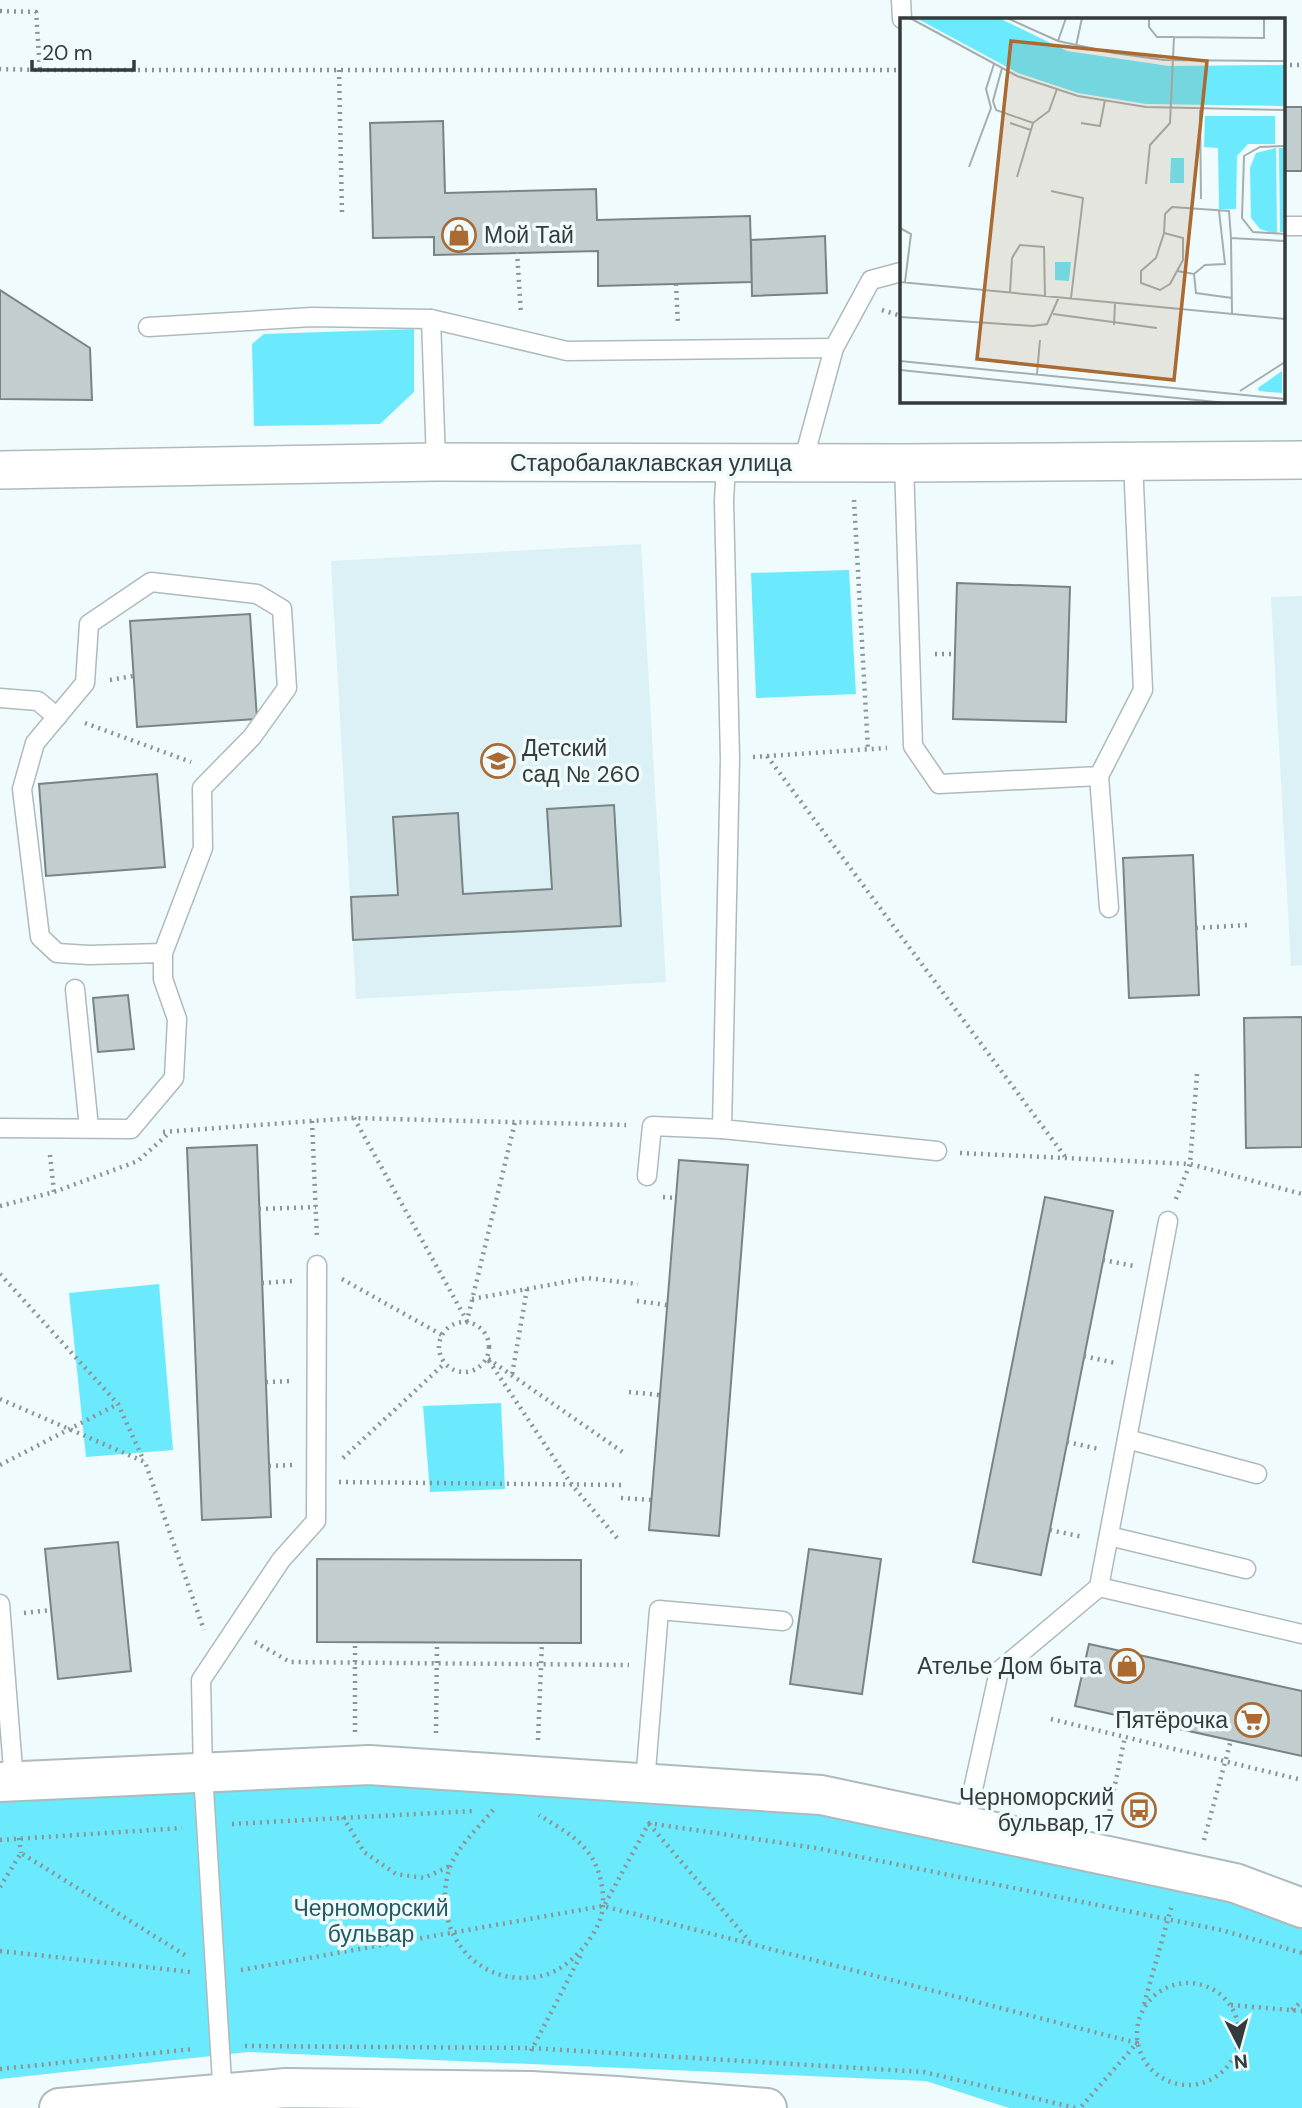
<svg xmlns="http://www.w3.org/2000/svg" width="1302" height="2108" font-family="'DM Sans',sans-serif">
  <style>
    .built { fill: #dbf1f5 }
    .green { fill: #6be9fd }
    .building { fill: #c1cdcf; stroke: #788384; stroke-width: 2 }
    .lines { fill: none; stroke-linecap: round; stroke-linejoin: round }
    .lane-casing { stroke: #afbabc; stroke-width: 21 }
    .street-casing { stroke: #afbabc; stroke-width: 40 }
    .secondary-casing { stroke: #afbabc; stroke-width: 42 }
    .path { stroke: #8c9495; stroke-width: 4.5; stroke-dasharray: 2 5; stroke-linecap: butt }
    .lane { stroke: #fff; stroke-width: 18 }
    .street { stroke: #fff; stroke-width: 37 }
    .secondary { stroke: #fff; stroke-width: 38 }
    .labels { text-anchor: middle; stroke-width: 7; stroke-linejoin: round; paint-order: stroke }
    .poi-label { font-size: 23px; fill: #353a3b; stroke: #effbfd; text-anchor: end }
    .street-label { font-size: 23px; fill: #353a3b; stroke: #effbfd }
    .park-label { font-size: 23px; fill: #215a62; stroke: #effbfd }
    .inset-road { fill: none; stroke: #a5aeaf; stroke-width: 2 }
    .view { fill: #aa6a32; fill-opacity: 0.15; stroke: #aa6a32; stroke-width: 3.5 }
    .inset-edge { fill: none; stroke: #353a3b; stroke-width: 3.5 }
  </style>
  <rect width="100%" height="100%" fill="#effbfd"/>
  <!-- built -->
  <g class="built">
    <polygon points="641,544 666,982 356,999 331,561"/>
    <polygon points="1302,596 1302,965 1291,966 1271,597"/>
  </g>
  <!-- green -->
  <g class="green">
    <polygon points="414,329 414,392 380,424 254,426 252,344 264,334"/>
    <polygon points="849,570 856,694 756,698 751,573"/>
    <polygon points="159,1284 173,1450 86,1457 69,1293"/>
    <polygon points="501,1403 505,1489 430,1492 423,1406"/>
    <polygon points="371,1784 823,1815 1231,1901 1302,1926 1302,2108 1009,2108 926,2081 248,2052 0,2079 0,1801"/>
  </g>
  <!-- building -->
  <g class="building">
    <rect x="1283" y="107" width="19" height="64"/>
    <polygon points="443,121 445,193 596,189 597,220 750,216 752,282 598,286 598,251 434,255 434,237 373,238 370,123"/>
    <polygon points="825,236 827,293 752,296 751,240"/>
    <polygon points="0,290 90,348 92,400 0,399"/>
    <polygon points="957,583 1070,587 1066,722 953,719"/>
    <polygon points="250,614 257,719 137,727 130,621"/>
    <polygon points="157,774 165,867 46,876 39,784"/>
    <polygon points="614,805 621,926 353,940 351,897 398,895 393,817 458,813 463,894 552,889 547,809"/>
    <polygon points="1193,855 1199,995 1129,998 1123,858"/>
    <polygon points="128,995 134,1049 98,1052 93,998"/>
    <polygon points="1302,1017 1302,1147 1246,1148 1244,1018"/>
    <polygon points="257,1145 271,1517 202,1520 187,1148"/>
    <polygon points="679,1160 748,1165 719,1536 649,1530"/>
    <polygon points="1045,1197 1113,1211 1041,1575 973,1562"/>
    <polygon points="118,1542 131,1671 58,1679 45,1549"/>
    <polygon points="809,1549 881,1559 862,1694 790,1684"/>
    <polygon points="317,1559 581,1560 581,1643 317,1642"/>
    <polygon points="1089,1644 1302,1691 1302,1756 1075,1706"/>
  </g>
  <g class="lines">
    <!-- lane casing -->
    <g class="lane-casing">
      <g id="lane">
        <polyline points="901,0 902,19"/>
        <polyline points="1283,226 1302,226"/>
        <polyline points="431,319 436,462"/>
        <polyline points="148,327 312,317 431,319 567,351 834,348"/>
        <polyline points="726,463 724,501 730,759 722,1129 937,1151"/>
        <polyline points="809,463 806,451 834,348 871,280 901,272"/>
        <polyline points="904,463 913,746 939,784 1099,776 1143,690 1133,461"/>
        <polyline points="0,698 38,701 57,717"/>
        <polyline points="1099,776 1109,908"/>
        <polyline points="75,989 89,1128"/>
        <polyline points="0,1128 131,1129 174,1078 177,1019 163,979 163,953 203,848 202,788 252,737 287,688 282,609 257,594 151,582 89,624 85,683 35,743 22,789 40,937 57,953 89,955 163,953"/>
        <polyline points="647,1176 652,1126 722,1129"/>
        <polyline points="1127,1439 1257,1474"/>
        <polyline points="1109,1536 1246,1569"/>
        <polyline points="1099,1587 1168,1221"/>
        <polyline points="0,1604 14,1782"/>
        <polyline points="645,1783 659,1610 783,1621"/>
        <polyline points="965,1826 999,1671 1099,1587 1302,1634"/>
        <polyline points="223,2098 203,1773 201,1680 281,1560 316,1521 317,1265"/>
      </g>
    </g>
    <!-- street casing -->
    <g class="street-casing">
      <polyline id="street" points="0,470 436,462 904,463 1302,460"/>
    </g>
    <!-- secondary casing -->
    <g class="secondary-casing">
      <g id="secondary">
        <polyline points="0,1782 369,1765 821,1795 1235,1883 1302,1908"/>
        <polyline points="59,2108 286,2088 531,2091 617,2096 767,2108"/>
      </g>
    </g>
    <!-- path -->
    <g class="path">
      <polyline points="0,11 36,12 40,70 0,69"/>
      <polyline points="1283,65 1302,65"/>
      <polyline points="40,70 901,70"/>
      <polyline points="339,70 342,214"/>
      <polyline points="517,252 521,314"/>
      <polyline points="676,284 678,325"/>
      <polyline points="882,310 901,316"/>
      <polyline points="854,500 868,750"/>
      <polyline points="935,654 955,654"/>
      <polyline points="110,680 133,676"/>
      <polyline points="85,723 191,762"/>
      <polyline points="767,756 1066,1158"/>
      <polyline points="753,757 887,748"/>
      <polyline points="1196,928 1248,925"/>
      <polyline points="354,1118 467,1321 515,1122"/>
      <polyline points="312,1121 317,1239"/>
      <polyline points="163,1132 353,1118 626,1125"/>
      <polyline points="960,1153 1190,1164 1302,1194"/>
      <polyline points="50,1155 54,1192"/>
      <polyline points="663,1197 676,1198"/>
      <polyline points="1176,1199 1190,1164 1197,1074"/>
      <polyline points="0,1206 54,1192 138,1161 169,1133"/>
      <polyline points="259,1209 316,1207"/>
      <polyline points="1103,1260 1134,1266"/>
      <polyline points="0,1274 118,1404 144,1461"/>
      <polyline points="342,1279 442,1335"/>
      <polyline points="262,1283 292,1281"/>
      <polyline points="527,1289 587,1278 638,1284"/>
      <polyline points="472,1299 527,1289 512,1375"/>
      <polyline points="637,1301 667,1305"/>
      <circle cx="464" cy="1347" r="25"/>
      <polyline points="1084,1356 1115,1363"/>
      <polyline points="266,1382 292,1381"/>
      <polyline points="629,1392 660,1395"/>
      <polyline points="0,1399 145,1462 204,1630"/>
      <polyline points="1067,1442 1099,1449"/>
      <polyline points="343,1458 445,1363"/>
      <polyline points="0,1465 118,1404"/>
      <polyline points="269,1466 292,1465"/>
      <polyline points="339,1482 622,1485"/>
      <polyline points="621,1498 652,1500"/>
      <polyline points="1050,1530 1083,1537"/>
      <polyline points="617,1538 572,1485 487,1358 624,1453"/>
      <polyline points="24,1613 51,1610"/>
      <polyline points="255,1642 290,1662 629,1665"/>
      <polyline points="1051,1719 1302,1780"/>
      <polyline points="355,1732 355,1642"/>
      <polyline points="436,1733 437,1642"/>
      <polyline points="538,1740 542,1643"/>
      <path d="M493 1810C478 1828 456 1848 449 1870 430 1932 479 1992 545 1975 571 1968 602 1932 603 1905 604 1890 600 1871 592 1858 580 1838 558 1827 539 1815"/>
      <polyline points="343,1817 364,1852 396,1874 424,1878 450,1866"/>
      <polyline points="1108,1818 1125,1737"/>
      <polyline points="648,1823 816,1848 1221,1930 1302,1953"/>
      <polyline points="232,1824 472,1811"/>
      <polyline points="649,1824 750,1942"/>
      <polyline points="19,1838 21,1853"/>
      <polyline points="0,1840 182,1828"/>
      <polyline points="1204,1840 1231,1740"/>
      <polyline points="0,1887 21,1853 188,1957"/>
      <polyline points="605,1904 649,1823"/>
      <polyline points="0,1951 191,1972"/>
      <polyline points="241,1970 603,1906 1137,2043 1080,2108"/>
      <circle cx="1188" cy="2034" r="51"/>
      <polyline points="1144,2004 1172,1905"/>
      <polyline points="1231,2005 1302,2011"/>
      <polyline points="1292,2010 1302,2001"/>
      <polyline points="245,2046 530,2048 924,2072 1076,2108"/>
      <polyline points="531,2051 582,1953"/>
      <polyline points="0,2069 194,2049"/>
    </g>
    <!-- lane -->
    <use href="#lane" class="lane"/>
    <!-- street -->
    <use href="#street" class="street"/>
    <!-- secondary -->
    <use href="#secondary" class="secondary"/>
  </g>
  <!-- icons -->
  <defs>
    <g id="shop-ring" transform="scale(1.75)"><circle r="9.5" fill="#effbfd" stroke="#aa6a32" stroke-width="1.5"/><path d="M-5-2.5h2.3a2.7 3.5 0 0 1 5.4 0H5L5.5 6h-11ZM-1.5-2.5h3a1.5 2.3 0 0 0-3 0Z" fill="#aa6a32"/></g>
    <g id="school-ring" transform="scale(1.75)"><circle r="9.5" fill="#effbfd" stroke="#aa6a32" stroke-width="1.5"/><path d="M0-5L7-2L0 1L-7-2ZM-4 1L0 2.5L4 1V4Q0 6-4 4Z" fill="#aa6a32"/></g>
    <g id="supermarket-ring" transform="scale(1.75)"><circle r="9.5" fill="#effbfd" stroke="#aa6a32" stroke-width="1.5"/><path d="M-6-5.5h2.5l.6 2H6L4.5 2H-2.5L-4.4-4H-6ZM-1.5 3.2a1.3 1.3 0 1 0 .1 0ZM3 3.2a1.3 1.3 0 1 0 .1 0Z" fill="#aa6a32"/></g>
    <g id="bus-ring" transform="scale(1.75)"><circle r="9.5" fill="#effbfd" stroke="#aa6a32" stroke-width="1.5"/><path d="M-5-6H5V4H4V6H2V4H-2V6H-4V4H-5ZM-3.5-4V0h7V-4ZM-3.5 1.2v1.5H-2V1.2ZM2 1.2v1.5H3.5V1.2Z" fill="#aa6a32"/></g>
  </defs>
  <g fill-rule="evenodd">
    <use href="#shop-ring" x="459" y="235"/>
    <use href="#school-ring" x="498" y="761"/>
    <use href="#shop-ring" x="1127" y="1666"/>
    <use href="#supermarket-ring" x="1252" y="1720"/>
    <use href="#bus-ring" x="1139" y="1810"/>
  </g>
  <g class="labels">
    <!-- poi labels -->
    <g class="poi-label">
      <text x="484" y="243" text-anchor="start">Мой Тай</text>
      <text x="522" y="756" text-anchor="start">Детский<tspan x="522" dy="26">сад № 260</tspan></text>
      <text x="1102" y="1674">Ателье Дом быта</text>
      <text x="1228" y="1728">Пятёрочка</text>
      <text x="1114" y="1805">Черноморский<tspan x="1114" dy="26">бульвар, 17</tspan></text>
    </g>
    <!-- street labels -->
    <g class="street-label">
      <text x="651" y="471">Старобалаклавская улица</text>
    </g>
    <!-- park labels -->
    <g class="park-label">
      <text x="371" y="1916">Черноморский<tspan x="371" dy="26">бульвар</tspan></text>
    </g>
  </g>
  <!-- overview -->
  <g transform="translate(900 18)">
    <rect width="385" height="385" fill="#effbfd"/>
    <path d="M16 0H99L167 33 269 48 385 47V88L246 86 178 75 118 55ZM305 98H375V126H348L337 138 336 191H319L318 130 304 129ZM376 130 377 215H372L360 211 351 200 350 150 356 135ZM379 130H385V214H380ZM271 140H284V165H270ZM155 244H171L169 263 155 262ZM382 353V375L359 373 358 370Z" fill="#6be9fd"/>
    <path class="inset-road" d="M10 0 117 58 178 78 246 89 385 92M107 0 158 23 214 35 264 42 385 43M249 0V9L257 19H274M158 23 166 0M176 28 182 0M102 50 93 83 96 92 133 105 149 93 157 71M300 92 301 181M110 105 131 112M181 105 200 108 205 82M385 128 360 129 344 138 342 200 353 214 385 216M69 149 91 90 86 71 94 46M117 159 133 105M246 166 250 127 270 105 274 19 364 20V0M151 173 183 180 171 280M0 210 11 216 5 264M264 215 283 220V242L270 266 260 272 241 265V253L256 240 264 215 265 196 272 189 329 193 331 220M277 253 294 256 305 247 325 246 319 193M294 256 296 275 332 280M0 264 385 301M110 274 112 240 120 227 144 229 145 278M332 295 331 220 385 223M153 296 257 310M0 299 133 308 147 306 159 279M214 307 215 285M0 343 385 381M0 352 326 385M137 356 140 322M340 373 385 344"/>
    <path class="view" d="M111 23 307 43 274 362 77 341Z"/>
    <rect width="385" height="385" class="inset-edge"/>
  </g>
  <!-- north arrow -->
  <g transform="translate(1239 2045) rotate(174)" stroke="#effbfd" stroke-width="5" paint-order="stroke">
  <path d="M0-5L12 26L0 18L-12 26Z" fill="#353a3b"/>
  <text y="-10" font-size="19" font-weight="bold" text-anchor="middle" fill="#353a3b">N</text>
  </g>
  <!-- scale -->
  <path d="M32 60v10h102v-10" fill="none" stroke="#353a3b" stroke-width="3.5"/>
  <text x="42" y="60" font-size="21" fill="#353a3b" stroke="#effbfd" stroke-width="5" paint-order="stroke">20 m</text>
</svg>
